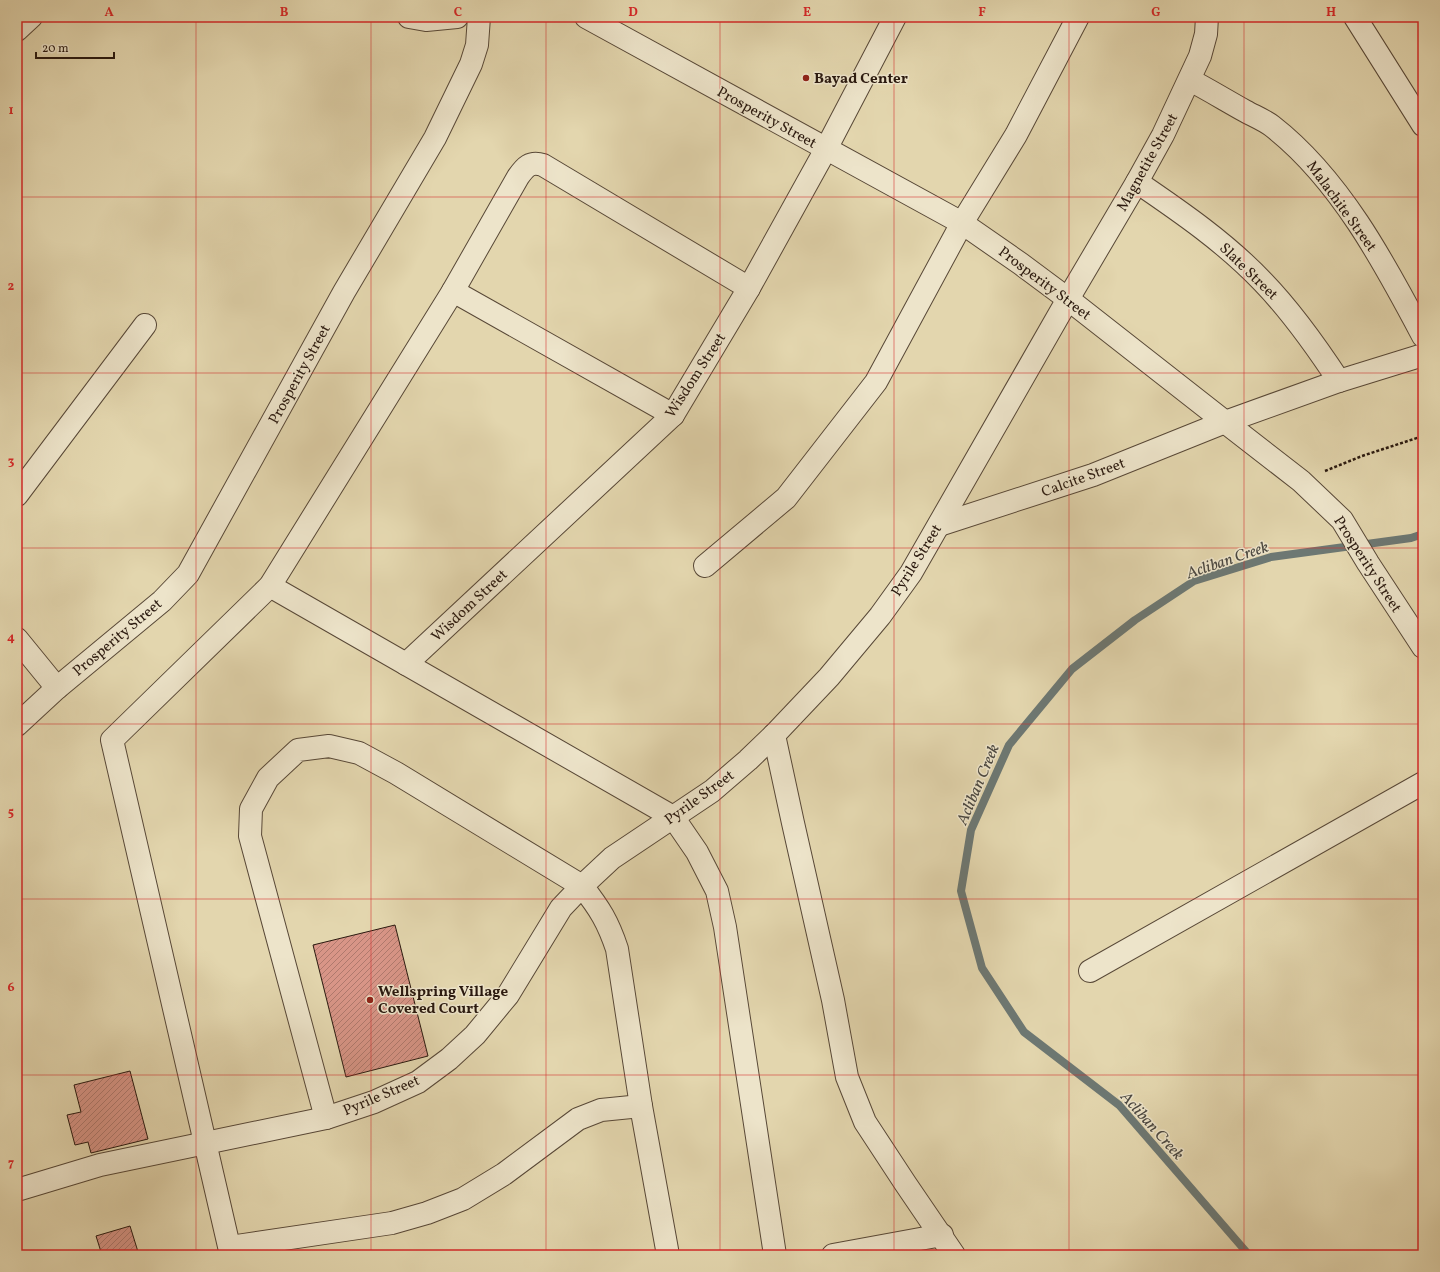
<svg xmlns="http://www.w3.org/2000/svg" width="1440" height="1272" font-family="Vollkorn,serif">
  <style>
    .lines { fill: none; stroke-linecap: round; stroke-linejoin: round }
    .stream { stroke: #6d7873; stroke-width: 8 }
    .building { fill: url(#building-hatch); stroke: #2a190f }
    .minor-casing { stroke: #584837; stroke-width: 24 }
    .path { stroke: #2a190f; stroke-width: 2.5; stroke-dasharray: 3 2; stroke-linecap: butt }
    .minor { stroke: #ede4ca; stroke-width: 22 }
    .grid { fill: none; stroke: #d62828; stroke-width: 1; stroke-opacity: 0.55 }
    .poi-dot { fill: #8f2418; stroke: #ede4ca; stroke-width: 1.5 }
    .labels { text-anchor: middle; stroke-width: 3; stroke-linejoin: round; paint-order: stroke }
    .poi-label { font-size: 15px; font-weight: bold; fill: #2a190f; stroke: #ede4ca; text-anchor: start }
    .street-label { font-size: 15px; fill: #2a190f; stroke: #ede4ca }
    .water-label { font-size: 16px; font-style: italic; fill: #4b4841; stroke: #ede4ca }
    .neatline { fill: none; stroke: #d62828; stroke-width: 1.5 }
    .grid-label { font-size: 13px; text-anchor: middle; font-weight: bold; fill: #d62828 }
  </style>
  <defs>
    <pattern id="building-hatch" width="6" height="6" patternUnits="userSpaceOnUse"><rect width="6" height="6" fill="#d89587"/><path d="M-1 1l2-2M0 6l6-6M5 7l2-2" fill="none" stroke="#af796d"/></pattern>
  </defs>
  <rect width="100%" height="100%" fill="#e3d6ae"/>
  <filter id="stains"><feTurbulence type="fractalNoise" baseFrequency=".005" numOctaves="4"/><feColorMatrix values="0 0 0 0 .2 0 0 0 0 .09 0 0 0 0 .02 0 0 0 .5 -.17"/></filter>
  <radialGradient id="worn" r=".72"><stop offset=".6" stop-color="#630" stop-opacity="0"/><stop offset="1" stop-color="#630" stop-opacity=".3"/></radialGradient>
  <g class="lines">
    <!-- stream -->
    <polyline class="stream" points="1249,1255 1119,1105 1024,1032 982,968 961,891 971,830 1009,745 1072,669 1135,620 1194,581 1271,557 1411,538 1423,534"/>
  </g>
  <!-- building -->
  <g class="building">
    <polygon points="395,925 428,1056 346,1077 313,945"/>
    <polygon points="130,1071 148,1139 91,1153 88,1142 75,1145 67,1115 81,1112 74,1085"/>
    <polygon points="130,1226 139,1255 102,1255 96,1236"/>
  </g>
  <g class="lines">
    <!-- minor casing -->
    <g class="minor-casing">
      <g id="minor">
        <polyline points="409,17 426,20 457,17"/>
        <polyline points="586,17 962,223 1021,264 1068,299 1225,422 1301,481 1342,520 1368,563 1423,647"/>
        <polyline points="1355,17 1423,125"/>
        <polyline points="17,30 31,17"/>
        <path d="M1190 80C1209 90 1227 101 1245 111 1254 116 1264 120 1272 126 1339 178 1384 262 1423 336"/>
        <path d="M1137 182C1181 212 1226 243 1263 282 1292 312 1316 346 1339 381"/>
        <polyline points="453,291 673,415"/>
        <polyline points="17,495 145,325"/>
        <polyline points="939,525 1093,475 1225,422 1339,381 1423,355"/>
        <polyline points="705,566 786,498 876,382 962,223 1016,135 1078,17"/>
        <polyline points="270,586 673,817 697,852 717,891 725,927 775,1255"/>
        <polyline points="17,639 57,688"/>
        <polyline points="406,664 673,415 749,288 826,149 895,17"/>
        <polyline points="17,725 57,688 162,601 188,574 344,292 435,138 471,64 477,45 479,17"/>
        <polyline points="774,735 793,823 833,1000 847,1077 865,1122 905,1183 954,1255"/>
        <polyline points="1090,971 1423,783"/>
        <path d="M326 1118 250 836 251 809 268 778 298 750 329 746 359 753 396 773 582 886C600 909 608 922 617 949L641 1106 668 1255"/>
        <polyline points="17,1190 100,1165 326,1118 374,1102 418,1082 449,1059 475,1035 508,995 561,908 582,886 612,858 712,791 748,760 774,735 829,677 880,616 911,573 1068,299 1137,182 1163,135 1200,56 1206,34 1207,17"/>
        <polyline points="230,1247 392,1223 427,1213 463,1199 504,1174 578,1119 601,1110 641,1106"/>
        <path d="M231 1255 112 740 270 586 453 291 518 177C525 167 530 161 543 165L749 288"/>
        <polyline points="833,1255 942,1235"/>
      </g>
    </g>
    <!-- path -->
    <polyline class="path" points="1325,471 1362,456 1423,436"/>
    <!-- minor -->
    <use href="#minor" class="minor"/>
  </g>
  <!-- grid -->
  <path class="grid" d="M196 17V1255M371 17V1255M546 17V1255M720 17V1255M894 17V1255M1069 17V1255M1244 17V1255M17 197H1423M17 373H1423M17 548H1423M17 724H1423M17 899H1423M17 1075H1423"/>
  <!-- markers -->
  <g class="poi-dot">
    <circle cx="806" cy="78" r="4"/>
    <circle cx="370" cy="1000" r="4"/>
  </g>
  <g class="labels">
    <!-- poi labels -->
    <g class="poi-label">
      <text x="814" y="83">Bayad Center</text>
      <text x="378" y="996">Wellspring Village<tspan x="378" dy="17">Covered Court</tspan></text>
    </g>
    <!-- street labels -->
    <g class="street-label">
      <text transform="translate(767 117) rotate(29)" y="5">Prosperity Street</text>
      <text transform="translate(1147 162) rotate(-61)" y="5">Magnetite Street</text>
      <text transform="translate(1342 206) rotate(54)" y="5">Malachite Street</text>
      <text transform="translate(1249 271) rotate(44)" y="5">Slate Street</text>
      <text transform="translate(1045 283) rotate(37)" y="5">Prosperity Street</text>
      <text transform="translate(299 374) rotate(-61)" y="5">Prosperity Street</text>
      <text transform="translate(695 375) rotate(-57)" y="5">Wisdom Street</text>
      <text transform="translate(1083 477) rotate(-20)" y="5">Calcite Street</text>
      <text transform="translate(916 560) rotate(-58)" y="5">Pyrile Street</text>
      <text transform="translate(1368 564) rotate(57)" y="5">Prosperity Street</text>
      <text transform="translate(469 605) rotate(-43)" y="5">Wisdom Street</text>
      <text transform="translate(117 637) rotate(-40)" y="5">Prosperity Street</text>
      <text transform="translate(699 797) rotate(-36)" y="5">Pyrile Street</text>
      <text transform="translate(381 1095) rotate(-23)" y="5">Pyrile Street</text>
    </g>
    <!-- water labels -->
    <g class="water-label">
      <text transform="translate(1227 559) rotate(-19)" y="6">Acliban Creek</text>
      <text transform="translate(977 784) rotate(-67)" y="6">Acliban Creek</text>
      <text transform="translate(1153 1125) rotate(48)" y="6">Acliban Creek</text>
    </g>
  </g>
  <!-- margin -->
  <rect width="1440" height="1272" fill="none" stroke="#e3d6ae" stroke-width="44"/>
  <!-- scale -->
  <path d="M36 52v6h78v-6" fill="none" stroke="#2a190f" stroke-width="2"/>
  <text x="42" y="52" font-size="12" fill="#2a190f" stroke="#ede4ca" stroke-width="3" paint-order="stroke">20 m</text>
  <rect x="22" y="22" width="1396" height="1228" class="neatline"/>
  <g class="grid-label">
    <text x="109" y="16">A</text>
    <text x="284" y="16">B</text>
    <text x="458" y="16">C</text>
    <text x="633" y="16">D</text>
    <text x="807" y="16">E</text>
    <text x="982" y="16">F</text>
    <text x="1156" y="16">G</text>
    <text x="1331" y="16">H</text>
    <text x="11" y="114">1</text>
    <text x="11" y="290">2</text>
    <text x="11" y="465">3</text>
    <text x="11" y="641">4</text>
    <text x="11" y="816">5</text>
    <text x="11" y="991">6</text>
    <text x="11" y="1167">7</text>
  </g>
  <rect width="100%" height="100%" filter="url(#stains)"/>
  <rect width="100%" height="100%" fill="url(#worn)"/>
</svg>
